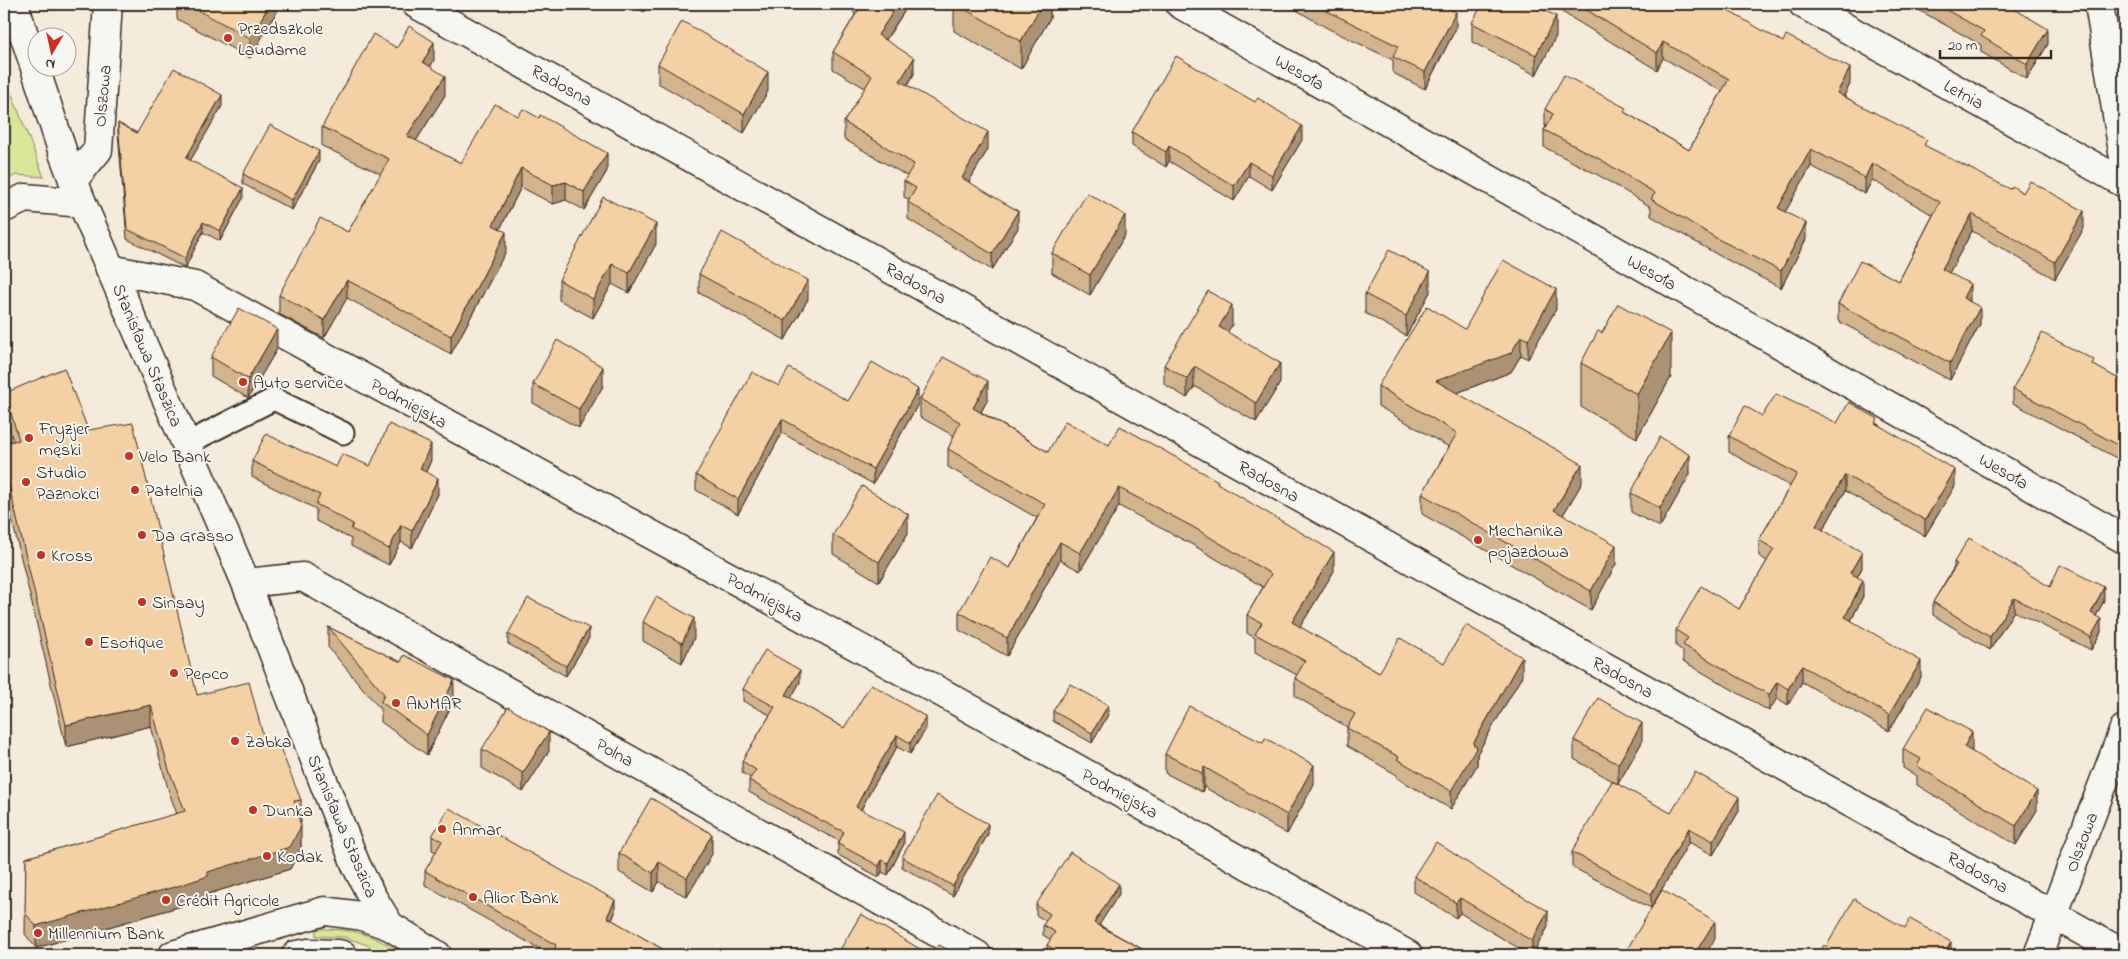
<svg xmlns="http://www.w3.org/2000/svg" width="2128" height="959" font-family="'Indie Flower',sans-serif">
  <style>
    .green { fill: #d8e699; stroke: #8a885c }
    .lines { fill: none; stroke-linecap: round; stroke-linejoin: round }
    .service-casing { stroke: #3b2a1e; stroke-width: 25 }
    .minor-casing { stroke: #3b2a1e; stroke-width: 31 }
    .secondary-casing { stroke: #3b2a1e; stroke-width: 31 }
    .service { stroke: #f6f6f2; stroke-width: 21 }
    .minor { stroke: #f6f6f2; stroke-width: 28 }
    .secondary { stroke: #f6f6f2; stroke-width: 28 }
    .wall { fill: #d2b48e; stroke: #3b2a1e }
    .shaded-wall { fill: #ab9274; stroke: #3b2a1e }
    .building { fill: #f4d1a5; stroke: #3b2a1e }
    .poi-dot { fill: #c8321e; stroke: #f6f6f2; stroke-width: 2 }
    .labels { text-anchor: middle; stroke-width: 4; stroke-linejoin: round; paint-order: stroke }
    .poi-label { font-size: 18px; fill: #3b2a1e; stroke: #f6f6f2; text-anchor: start }
    .street-label { font-size: 18px; fill: #3b2a1e; stroke: #f6f6f2 }
  </style>
  <rect width="100%" height="100%" fill="#f5ebdb"/>
  <filter id="ink" filterUnits="userSpaceOnUse"><feTurbulence type="fractalNoise" baseFrequency=".02" numOctaves="2"/><feDisplacementMap in="SourceGraphic" scale="10" xChannelSelector="R" yChannelSelector="G"/><feConvolveMatrix kernelMatrix="1 2 1 2 8 2 1 2 1" color-interpolation-filters="sRGB"/></filter>
  <g filter="url(#ink)">
    <!-- green -->
    <g class="green">
      <polygon points="4,74 44,177 16,175 4,182"/>
      <path d="M316 929C359 929 370 934 406 955H382L367 945 344 937 316 936Z"/>
    </g>
    <g class="lines">
      <!-- service casing -->
      <g class="service-casing">
        <polyline id="service" points="186,444 274,399 343,433"/>
      </g>
      <!-- minor casing -->
      <g class="minor-casing">
        <g id="minor">
          <polyline points="416,4 1428,569 2124,954"/>
          <polyline points="1180,4 2124,539"/>
          <polyline points="1803,4 2124,183"/>
          <polyline points="2099,4 2124,158"/>
          <polyline points="73,180 98,150 108,4"/>
          <polyline points="110,269 195,286 946,695 1408,955"/>
          <polyline points="246,583 303,577 977,955"/>
          <polyline points="2038,955 2124,729"/>
        </g>
      </g>
      <!-- secondary casing -->
      <g class="secondary-casing">
        <g id="secondary">
          <polyline points="14,4 63,153 82,203 246,583 356,865 371,895 390,926 437,955"/>
          <polyline points="4,208 25,198 82,203"/>
          <polyline points="173,955 325,911 362,916 390,926"/>
          <polyline points="296,955 308,953 339,954 343,955"/>
        </g>
      </g>
      <!-- service -->
      <use href="#service" class="service"/>
      <!-- minor -->
      <use href="#minor" class="minor"/>
      <!-- secondary -->
      <use href="#secondary" class="secondary"/>
    </g>
    <!-- wall -->
    <g class="wall">
      <polygon points="177,4 281,4 250,58 177,19"/>
      <polygon points="621,4 649,4 644,12 633,5 630,9"/>
      <polygon points="854,4 909,4 886,40 914,74 908,85 988,149 969,182 1018,228 992,270 908,219 908,202 909,200 904,197 904,181 907,176 844,139 844,122 865,88 833,69 833,52 855,15 854,13"/>
      <polygon points="954,4 1050,4 1050,18 1021,69 954,31"/>
      <polygon points="1286,4 1440,4 1456,28 1425,89 1393,73 1393,60 1327,28"/>
      <polygon points="1557,4 1676,4 1850,84 1844,96 1927,147 2084,228 2055,279 1972,231 1949,273 1970,301 1970,302 1980,324 1950,380 1838,321 1838,304 1899,281 1933,215 1872,180 1865,194 1811,166 1785,212 1806,239 1781,288 1718,255 1651,216 1651,207 1598,175 1544,147 1544,130 1546,127 1545,126 1545,109 1626,113 1689,150 1722,91 1663,58 1657,70 1557,9"/>
      <polygon points="1908,4 2006,4 2048,44 2027,79 1981,52 1981,45"/>
      <polygon points="1472,23 1556,36 1536,75 1472,42"/>
      <polygon points="397,48 434,60 430,67 445,95 416,141 461,163 607,171 584,210 566,200 553,204 521,187 500,229 506,251 451,354 347,298 324,338 279,314 279,295 348,232 381,174 322,146 322,127"/>
      <polygon points="658,64 768,91 744,133 658,83"/>
      <polygon points="222,106 190,161 243,198 220,241 203,232 185,268 127,239 118,133 118,123 137,133"/>
      <polygon points="1132,132 1302,140 1272,190 1249,176 1234,201 1169,161 1166,167 1132,146"/>
      <polygon points="319,161 292,210 243,184 243,174"/>
      <polygon points="1125,235 1090,295 1052,273 1052,253"/>
      <polygon points="656,244 629,293 612,284 593,318 559,300 559,280"/>
      <polygon points="699,274 808,299 785,340 699,293"/>
      <polygon points="1430,292 1406,336 1365,313 1365,294"/>
      <polygon points="1556,309 1528,359 1521,355 1511,372 1457,393 1582,483 1563,515 1616,564 1591,610 1422,514 1422,494 1449,447 1378,406 1378,386 1465,329"/>
      <polygon points="1232,325 1227,332 1280,383 1256,422 1196,387 1194,387 1187,398 1164,384 1164,365"/>
      <polygon points="277,349 248,398 211,376 211,357"/>
      <polygon points="1581,363 1671,377 1637,438 1581,407"/>
      <polygon points="2094,366 2124,382 2124,462 2013,403 2013,389"/>
      <polygon points="533,384 603,386 579,428 533,403"/>
      <polygon points="779,386 848,401 918,404 873,484 782,433 738,514 696,490 696,475"/>
      <polygon points="5,393 88,430 197,695 265,743 301,800 301,822 300,822 301,848 290,869 208,894 208,898 178,907 36,948 25,934 26,858 177,814 169,792 151,726 66,747 7,499 8,442 13,441 5,415"/>
      <polygon points="920,399 988,399 981,412 1048,452 1109,445 1218,484 1334,571 1300,627 1379,673 1444,663 1522,676 1477,754 1477,765 1451,809 1397,778 1397,775 1347,746 1347,727 1295,696 1295,678 1297,675 1255,652 1255,638 1247,633 1247,615 1263,587 1193,545 1119,506 1080,571 1060,560 1007,656 959,630 959,612 1010,568 1037,518 948,467 948,449 954,436 920,417"/>
      <polygon points="1762,416 1837,423 1878,424 1955,486 1925,536 1845,491 1823,530 1862,568 1857,577 1863,596 1851,621 1921,677 1889,731 1802,682 1788,705 1777,698 1769,711 1683,661 1683,651 1676,646 1676,630 1739,609 1767,561 1759,556 1759,540 1790,486 1729,452 1729,436"/>
      <polygon points="431,460 426,472 438,494 412,548 401,542 389,565 351,546 351,539 316,521 316,509 252,477 252,461 336,467 370,466"/>
      <polygon points="1690,474 1660,527 1631,512 1631,493"/>
      <polygon points="908,533 879,582 833,554 833,535"/>
      <polygon points="1954,562 2050,587 2104,600 2096,616 2101,632 2091,650 2014,611 1990,650 1933,615 1933,602 1954,567"/>
      <polygon points="643,622 694,638 682,663 643,641"/>
      <polygon points="328,627 401,662 454,700 427,755 381,722 381,710 328,647"/>
      <polygon points="508,634 589,638 566,676 508,644"/>
      <polygon points="800,682 791,698 844,728 926,729 910,754 897,747 871,790 861,810 904,844 888,875 882,872 879,877 838,855 838,844 839,841 789,815 749,792 749,780 751,778 742,773 742,761 770,715 743,701 743,689"/>
      <polygon points="1053,711 1108,715 1092,743 1053,721"/>
      <polygon points="1574,740 1642,742 1618,784 1574,759"/>
      <polygon points="482,749 549,751 523,792 482,768"/>
      <polygon points="1903,749 1972,752 2037,810 2016,845 1917,785 1917,776 1903,768"/>
      <polygon points="1165,754 1314,784 1287,834 1204,787 1202,792 1165,773"/>
      <polygon points="1739,811 1713,855 1689,842 1651,908 1572,867 1572,852 1671,813"/>
      <polygon points="988,834 953,896 902,867 902,857"/>
      <polygon points="432,836 615,913 612,920 673,955 551,955 425,885 425,871 436,852 432,850"/>
      <polygon points="619,853 712,854 687,897 659,882 653,892 619,872"/>
      <polygon points="1414,876 1548,927 1532,955 1530,955 1460,913 1456,918 1414,892"/>
      <polygon points="1119,894 1099,925 1153,955 1047,955 1047,945 1051,940 1043,935 1043,925 1046,921 1036,915 1036,905"/>
    </g>
    <!-- shaded-wall -->
    <g class="shaded-wall">
      <polygon points="270,4 281,4 250,58 250,38"/>
      <polygon points="630,4 633,4 630,9"/>
      <polygon points="644,4 649,4 644,12"/>
      <polygon points="898,4 909,4 878,51 878,35"/>
      <polygon points="1042,4 1050,4 1050,18 1021,69 1021,41"/>
      <polygon points="1456,12 1456,28 1425,89 1425,72"/>
      <polygon points="1556,16 1556,36 1536,75 1536,55"/>
      <polygon points="2048,29 2048,44 2027,79 2027,64"/>
      <polygon points="434,42 434,60 423,81 423,62"/>
      <polygon points="1663,42 1663,58 1657,70 1657,53"/>
      <polygon points="914,58 914,74 900,97 900,81"/>
      <polygon points="1850,68 1850,84 1837,109 1837,93"/>
      <polygon points="768,72 768,91 744,133 744,114"/>
      <polygon points="445,76 445,95 407,155 407,136"/>
      <polygon points="222,95 222,106 186,168 186,158"/>
      <polygon points="1302,126 1302,140 1272,190 1272,175"/>
      <polygon points="988,132 988,149 962,194 962,178"/>
      <polygon points="1169,146 1169,161 1166,167 1166,152"/>
      <polygon points="1811,149 1811,166 1778,225 1778,208"/>
      <polygon points="319,151 319,161 292,210 292,200"/>
      <polygon points="607,153 607,171 584,210 584,192"/>
      <polygon points="1249,162 1249,176 1234,201 1234,186"/>
      <polygon points="1872,163 1872,180 1865,194 1865,178"/>
      <polygon points="521,168 521,187 493,243 493,225"/>
      <polygon points="566,182 566,200 553,204 553,185"/>
      <polygon points="243,188 243,198 220,241 220,231"/>
      <polygon points="1018,211 1018,228 992,270 992,254"/>
      <polygon points="2084,211 2084,228 2055,279 2055,262"/>
      <polygon points="1972,214 1972,231 1942,286 1942,269"/>
      <polygon points="1125,215 1125,235 1090,295 1090,275"/>
      <polygon points="203,222 203,232 185,268 185,258"/>
      <polygon points="1806,223 1806,239 1781,288 1781,271"/>
      <polygon points="656,224 656,244 629,293 629,273"/>
      <polygon points="506,232 506,251 451,354 451,336"/>
      <polygon points="612,264 612,284 593,318 593,299"/>
      <polygon points="1430,272 1430,292 1406,336 1406,316"/>
      <polygon points="347,280 347,298 324,338 324,320"/>
      <polygon points="808,280 808,299 785,340 785,321"/>
      <polygon points="1970,284 1970,301 1963,315 1963,298"/>
      <polygon points="1556,289 1556,309 1528,359 1528,340"/>
      <polygon points="1232,305 1232,325 1219,346 1219,327"/>
      <polygon points="1980,307 1980,324 1950,380 1950,363"/>
      <polygon points="277,329 277,349 248,398 248,379"/>
      <polygon points="1671,333 1671,377 1637,438 1637,394"/>
      <polygon points="1521,336 1521,355 1511,372 1436,401 1436,381"/>
      <polygon points="1280,363 1280,383 1256,422 1256,403"/>
      <polygon points="603,367 603,386 579,428 579,409"/>
      <polygon points="1194,367 1194,387 1187,398 1187,379"/>
      <polygon points="988,381 988,399 973,426 973,408"/>
      <polygon points="918,389 918,404 873,484 873,469"/>
      <polygon points="782,419 782,433 738,514 738,499"/>
      <polygon points="431,444 431,460 420,486 420,469"/>
      <polygon points="1690,455 1690,474 1660,527 1660,508"/>
      <polygon points="1582,464 1582,483 1554,530 1554,510"/>
      <polygon points="1955,470 1955,486 1925,536 1925,520"/>
      <polygon points="1845,475 1845,491 1816,542 1816,526"/>
      <polygon points="438,478 438,494 412,548 412,531"/>
      <polygon points="1119,488 1119,506 1080,571 1080,553"/>
      <polygon points="908,514 908,533 879,582 879,562"/>
      <polygon points="401,525 401,542 389,565 389,549"/>
      <polygon points="1060,542 1060,560 1007,656 1007,638"/>
      <polygon points="1616,545 1616,564 1591,610 1591,591"/>
      <polygon points="1334,552 1334,571 1292,640 1292,622"/>
      <polygon points="1862,552 1862,568 1850,589 1850,573"/>
      <polygon points="1863,580 1863,596 1845,633 1845,617"/>
      <polygon points="2104,587 2104,600 2091,626 2091,613"/>
      <polygon points="2014,598 2014,611 1990,650 1990,637"/>
      <polygon points="694,618 694,638 682,663 682,643"/>
      <polygon points="2101,619 2101,632 2091,650 2091,637"/>
      <polygon points="589,628 589,638 566,676 566,666"/>
      <polygon points="1522,657 1522,676 1477,754 1477,765 1451,809 1451,791 1473,744"/>
      <polygon points="1921,661 1921,677 1889,731 1889,715"/>
      <polygon points="1802,666 1802,682 1788,705 1788,689"/>
      <polygon points="800,670 800,682 786,707 786,695"/>
      <polygon points="454,680 454,700 427,755 427,735"/>
      <polygon points="1777,682 1777,698 1769,711 1769,695"/>
      <polygon points="151,705 151,726 66,747 66,725"/>
      <polygon points="1108,705 1108,715 1092,743 1092,733"/>
      <polygon points="926,717 926,729 910,754 910,743"/>
      <polygon points="1642,723 1642,742 1618,784 1618,764"/>
      <polygon points="549,732 549,751 523,792 523,773"/>
      <polygon points="1972,732 1972,752 1964,767 1964,747"/>
      <polygon points="897,735 897,747 871,790 856,819 856,807 871,778"/>
      <polygon points="1314,765 1314,784 1287,834 1287,815"/>
      <polygon points="1204,767 1204,787 1202,792 1202,773"/>
      <polygon points="2037,791 2037,810 2016,845 2016,826"/>
      <polygon points="1739,797 1739,811 1713,855 1713,841"/>
      <polygon points="988,824 988,834 953,896 953,886"/>
      <polygon points="301,826 301,848 290,869 208,894 208,898 178,907 36,948 36,926 208,872"/>
      <polygon points="1689,828 1689,842 1651,908 1651,894"/>
      <polygon points="904,832 904,844 888,875 888,863"/>
      <polygon points="712,834 712,854 687,897 687,878"/>
      <polygon points="882,860 882,872 879,877 879,866"/>
      <polygon points="659,862 659,882 653,892 653,873"/>
      <polygon points="1119,884 1119,894 1094,933 1094,923"/>
      <polygon points="1460,898 1460,913 1456,918 1456,903"/>
      <polygon points="615,900 615,913 607,931 607,917"/>
      <polygon points="1548,911 1548,927 1532,955 1532,941"/>
      <polygon points="1715,921 1715,939 1705,955 1694,955"/>
      <polygon points="1951,942 1951,955 1944,955"/>
    </g>
    <!-- building -->
    <g class="building">
      <polygon points="186,4 270,4 250,38"/>
      <polygon points="862,4 898,4 878,35 914,58 900,81 988,132 962,178 1018,211 992,254 908,202 916,188 904,181 914,164 844,122 872,76 833,52"/>
      <polygon points="956,4 1042,4 1021,41"/>
      <polygon points="1314,4 1440,4 1456,12 1425,72 1393,57 1398,46 1327,11"/>
      <polygon points="1482,4 1516,4 1523,8 1525,4 1531,4 1556,16 1536,55 1472,23"/>
      <polygon points="1577,4 1716,4 1783,42 1786,35 1850,68 1837,93 1927,140 1924,145 2010,189 2012,186 2023,193 2030,181 2084,211 2055,262 1972,214 1942,269 1970,284 1963,298 1980,307 1950,363 1838,304 1860,261 1899,281 1940,202 1872,163 1865,178 1811,149 1778,208 1806,223 1781,271 1718,239 1651,199 1655,193 1598,158 1544,130 1553,114 1545,109 1564,75 1626,108 1624,112 1689,150 1729,79 1663,42 1657,53"/>
      <polygon points="1936,4 2006,4 2048,29 2027,64 1981,36 1984,31"/>
      <polygon points="682,21 768,72 744,114 658,64"/>
      <polygon points="409,26 434,42 423,62 445,76 407,136 461,163 495,104 518,116 523,109 539,118 540,115 607,153 584,192 566,182 553,185 521,168 493,225 506,232 451,336 347,280 324,320 279,295 320,218 348,232 389,159 322,127 373,34 397,48"/>
      <polygon points="1176,56 1255,102 1258,98 1302,126 1272,175 1249,162 1234,186 1169,146 1166,152 1132,132"/>
      <polygon points="174,68 222,95 186,158 243,188 220,231 203,222 185,258 127,229 118,123 137,133"/>
      <polygon points="270,125 319,151 292,200 243,174"/>
      <polygon points="1087,193 1125,215 1090,275 1052,253"/>
      <polygon points="603,197 656,224 629,273 612,264 593,299 559,280"/>
      <polygon points="722,232 808,280 785,321 699,274"/>
      <polygon points="1389,250 1430,272 1406,316 1365,294"/>
      <polygon points="1503,260 1556,289 1528,340 1521,336 1511,353 1436,381 1582,464 1554,510 1616,545 1591,591 1422,494 1457,433 1378,386 1427,306 1465,329"/>
      <polygon points="1208,291 1232,305 1219,327 1280,363 1256,403 1196,367 1194,367 1187,379 1164,365"/>
      <polygon points="1618,304 1671,333 1637,394 1581,363 1598,331 1602,333"/>
      <polygon points="239,308 277,329 248,379 211,357"/>
      <polygon points="2042,333 2094,360 2092,364 2124,382 2124,448 2013,389"/>
      <polygon points="557,340 603,367 579,409 533,384"/>
      <polygon points="943,357 988,381 973,408 1048,452 1065,421 1109,445 1120,426 1218,481 1217,483 1334,552 1292,622 1379,673 1400,638 1444,663 1466,625 1522,657 1473,744 1477,747 1451,791 1397,759 1399,757 1347,728 1355,714 1295,678 1305,661 1255,634 1262,623 1247,615 1271,574 1193,527 1119,488 1080,553 1060,542 1007,638 959,612 990,557 1010,568 1045,504 948,449 960,422 920,399"/>
      <polygon points="872,362 918,389 873,469 782,419 738,499 696,475 752,372 779,386 789,368 848,401"/>
      <polygon points="64,368 88,430 133,423 197,695 249,682 265,743 277,740 301,800 294,801 301,826 290,847 208,872 208,876 178,886 36,926 25,913 26,858 185,811 169,770 151,705 66,725 7,477 8,442 19,440 5,393"/>
      <polygon points="1776,394 1837,423 1849,402 1878,419 1875,423 1955,470 1925,520 1845,475 1816,526 1862,552 1850,573 1863,580 1845,617 1921,661 1889,715 1802,666 1788,689 1777,682 1769,695 1683,645 1688,638 1676,630 1701,586 1739,609 1774,549 1759,540 1797,474 1729,436 1745,406 1762,416"/>
      <polygon points="389,424 431,444 420,469 438,478 412,531 401,525 389,549 351,529 353,524 316,504 320,495 252,461 266,434 336,467 342,454 370,466"/>
      <polygon points="1660,437 1690,455 1660,508 1631,493"/>
      <polygon points="862,486 908,514 879,562 833,535"/>
      <polygon points="1969,538 2050,587 2060,565 2104,587 2091,613 2101,619 2091,637 2014,598 1990,637 1933,602 1957,564 1954,562"/>
      <polygon points="656,597 694,618 682,643 643,622"/>
      <polygon points="528,598 589,628 566,666 508,634"/>
      <polygon points="328,627 401,662 404,655 454,680 427,735 381,702 384,694"/>
      <polygon points="765,650 800,670 786,695 844,728 871,684 926,717 910,743 897,735 871,778 856,807 904,832 888,863 882,860 879,866 838,844 844,832 789,804 749,780 756,770 742,761 775,707 743,689"/>
      <polygon points="1070,684 1108,705 1092,733 1053,711"/>
      <polygon points="1598,698 1642,723 1618,764 1574,740"/>
      <polygon points="1189,706 1263,743 1265,738 1314,765 1287,815 1204,767 1202,773 1165,754"/>
      <polygon points="508,707 549,732 523,773 482,749"/>
      <polygon points="1928,707 1972,732 1964,747 2037,791 2016,826 1917,766 1921,759 1903,749"/>
      <polygon points="1695,772 1739,797 1713,841 1689,828 1651,894 1572,852 1612,781 1671,813"/>
      <polygon points="937,795 988,824 953,886 902,857"/>
      <polygon points="651,798 712,834 687,878 659,862 653,873 619,853"/>
      <polygon points="449,808 615,900 607,917 673,955 556,955 553,954 556,945 425,871 442,841 432,836"/>
      <polygon points="1436,842 1500,884 1548,911 1532,941 1460,898 1456,903 1414,876"/>
      <polygon points="1070,852 1119,884 1094,923 1153,955 1063,955 1047,945 1055,932 1043,925 1050,914 1036,905"/>
      <polygon points="1662,890 1715,921 1694,955 1619,955 1622,951 1625,953"/>
      <polygon points="1854,899 1905,928 1910,919 1951,942 1944,955 1818,955 1824,945 1826,947"/>
      <polygon points="861,914 930,955 837,955"/>
      <polygon points="939,945 958,955 933,955"/>
    </g>
  </g>
  <!-- markers -->
  <g class="poi-dot">
    <circle cx="228" cy="38" r="5"/>
    <circle cx="243" cy="382" r="5"/>
    <circle cx="29" cy="438" r="5"/>
    <circle cx="129" cy="456" r="5"/>
    <circle cx="26" cy="482" r="5"/>
    <circle cx="135" cy="490" r="5"/>
    <circle cx="142" cy="535" r="5"/>
    <circle cx="1478" cy="540" r="5"/>
    <circle cx="41" cy="555" r="5"/>
    <circle cx="142" cy="602" r="5"/>
    <circle cx="89" cy="642" r="5"/>
    <circle cx="174" cy="673" r="5"/>
    <circle cx="396" cy="703" r="5"/>
    <circle cx="235" cy="741" r="5"/>
    <circle cx="253" cy="810" r="5"/>
    <circle cx="442" cy="829" r="5"/>
    <circle cx="267" cy="856" r="5"/>
    <circle cx="473" cy="897" r="5"/>
    <circle cx="166" cy="900" r="5"/>
    <circle cx="38" cy="933" r="5"/>
  </g>
  <g class="labels">
    <!-- poi labels -->
    <g class="poi-label">
      <text x="238" y="34">Przedszkole<tspan x="238" dy="21">Laudame</tspan></text>
      <text x="253" y="388">Auto service</text>
      <text x="39" y="434">Fryzjer<tspan x="39" dy="21">męski</tspan></text>
      <text x="139" y="462">Velo Bank</text>
      <text x="36" y="478">Studio<tspan x="36" dy="21">Paznokci</tspan></text>
      <text x="145" y="496">Patelnia</text>
      <text x="1488" y="536">Mechanika<tspan x="1488" dy="21">pojazdowa</tspan></text>
      <text x="152" y="541">Da Grasso</text>
      <text x="51" y="561">Kross</text>
      <text x="152" y="608">Sinsay</text>
      <text x="99" y="648">Esotique</text>
      <text x="184" y="679">Pepco</text>
      <text x="406" y="709">ANMAR</text>
      <text x="245" y="747">Żabka</text>
      <text x="263" y="816">Dunka</text>
      <text x="452" y="835">Anmar</text>
      <text x="277" y="862">Kodak</text>
      <text x="483" y="903">Alior Bank</text>
      <text x="176" y="906">Crédit Agricole</text>
      <text x="48" y="939">Millennium Bank</text>
    </g>
    <!-- street labels -->
    <g class="street-label">
      <text transform="translate(1300 72) rotate(30)" y="6">Wesoła</text>
      <text transform="translate(562 85) rotate(29)" y="6">Radosna</text>
      <text transform="translate(1964 94) rotate(29)" y="6">Letnia</text>
      <text transform="translate(102 96) rotate(-85)" y="6">Olszowa</text>
      <text transform="translate(1652 272) rotate(30)" y="6">Wesoła</text>
      <text transform="translate(916 283) rotate(29)" y="6">Radosna</text>
      <text transform="translate(148 355) rotate(67)" y="6">Stanisława Staszica</text>
      <text transform="translate(409 403) rotate(29)" y="6">Podmiejska</text>
      <text transform="translate(2004 471) rotate(30)" y="6">Wesoła</text>
      <text transform="translate(1269 481) rotate(29)" y="6">Radosna</text>
      <text transform="translate(765 597) rotate(29)" y="6">Podmiejska</text>
      <text transform="translate(1623 677) rotate(29)" y="6">Radosna</text>
      <text transform="translate(615 752) rotate(29)" y="6">Polna</text>
      <text transform="translate(1120 793) rotate(29)" y="6">Podmiejska</text>
      <text transform="translate(343 826) rotate(67)" y="6">Stanisława Staszica</text>
      <text transform="translate(2081 842) rotate(-69)" y="6">Olszowa</text>
      <text transform="translate(1978 872) rotate(29)" y="6">Radosna</text>
    </g>
  </g>
  <!-- margin -->
  <rect width="2128" height="959" fill="none" stroke="#f6f6f2" stroke-width="20"/>
  <rect x="10" y="10" width="2108" height="939" fill="none" stroke="#3b2a1e" stroke-width="2" filter="url(#ink)"/>
  <!-- north arrow -->
  <g transform="translate(52 52) rotate(189)"><circle r="24" fill="#f6f6f2" stroke="#aba49d"/>
  <path d="M0-4L9 19L0 12L-9 19Z" fill="#c8321e"/>
  <text y="-8" font-size="14" font-weight="bold" text-anchor="middle" fill="#3b2a1e">N</text>
  </g>
  <!-- scale -->
  <path d="M1940 50v8h111v-8" fill="none" stroke="#3b2a1e" stroke-width="2.5"/>
  <text x="1948" y="50" font-size="15" fill="#3b2a1e" stroke="#f6f6f2" stroke-width="4" paint-order="stroke">20 m</text>
</svg>
